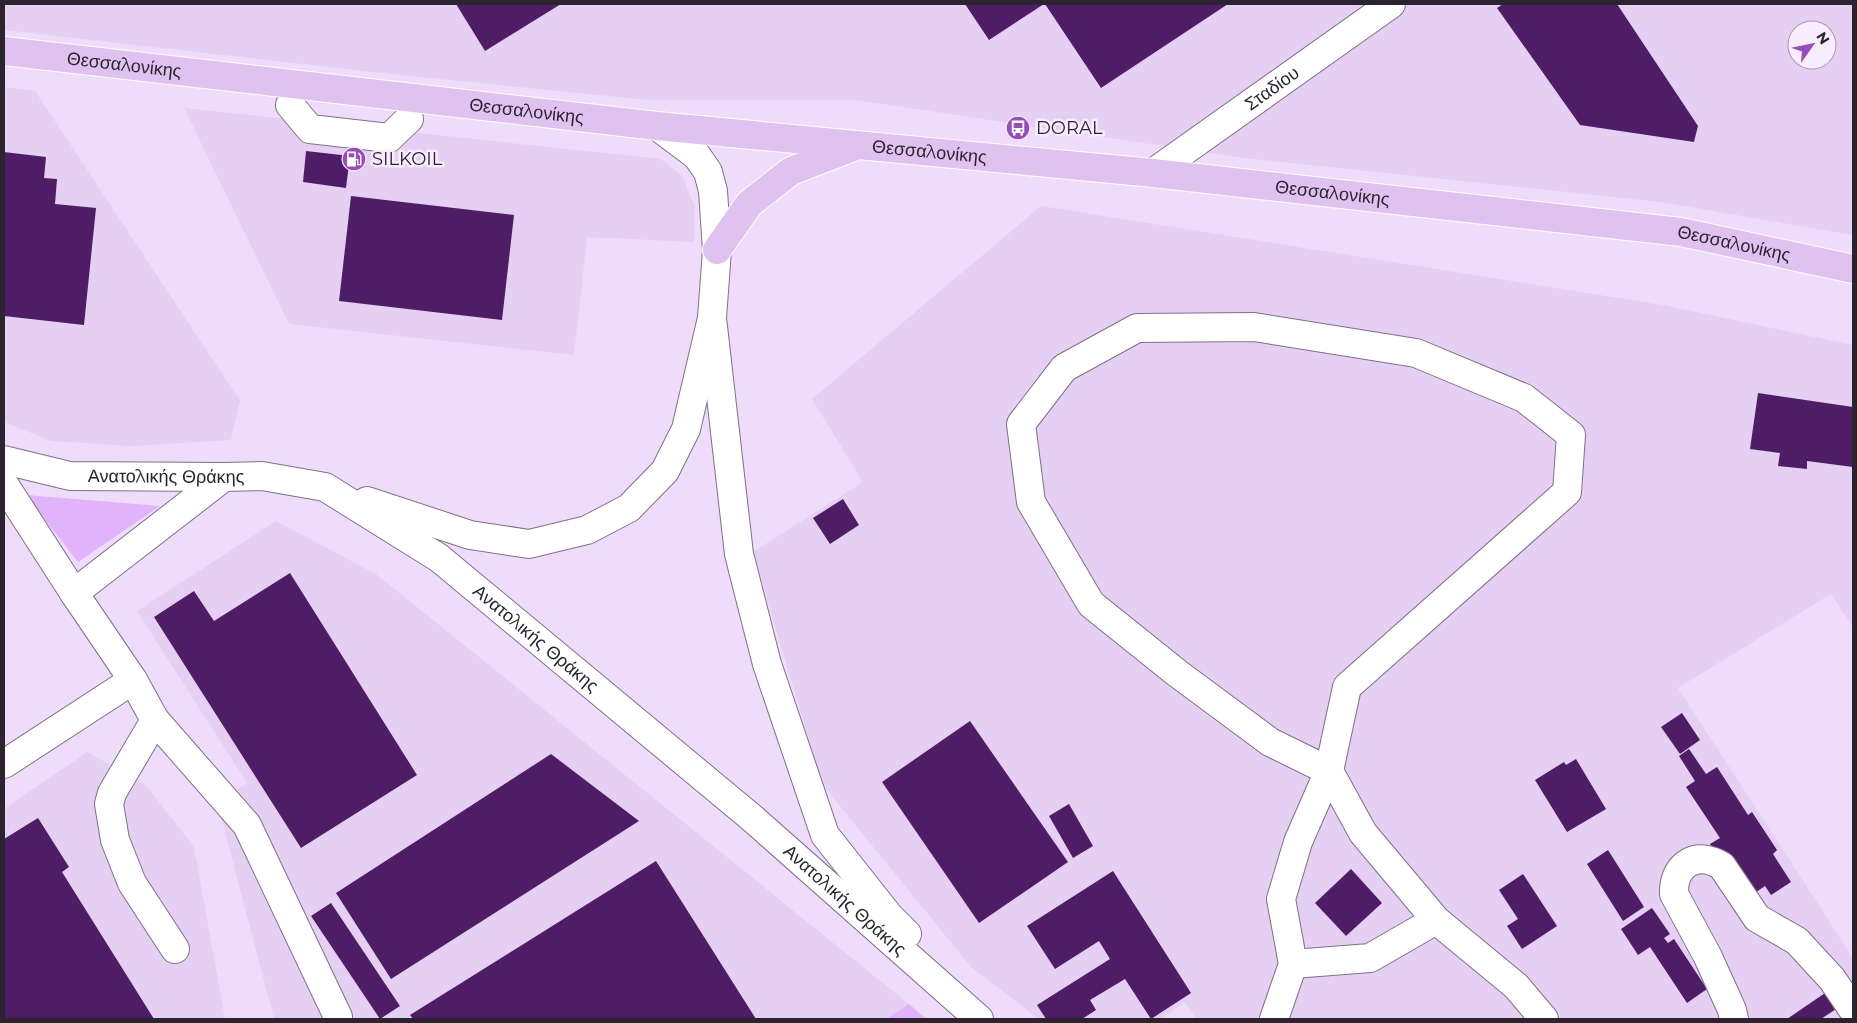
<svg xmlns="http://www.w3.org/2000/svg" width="1857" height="1023" font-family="Montserrat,sans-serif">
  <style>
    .built { fill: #e5cff3; fill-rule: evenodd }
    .green { fill: #e1b3fb }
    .building { fill: #4e1d65 }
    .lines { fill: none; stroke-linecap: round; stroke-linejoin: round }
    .minor-casing { stroke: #806f8b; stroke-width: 30 }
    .major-casing { stroke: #fff; stroke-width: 30 }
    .minor { stroke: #fff; stroke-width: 28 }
    .major { stroke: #dfc2ef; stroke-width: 28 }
    .labels { text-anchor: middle; stroke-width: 5; stroke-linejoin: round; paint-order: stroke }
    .street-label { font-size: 18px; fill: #2b2430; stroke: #f8ecff }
    .poi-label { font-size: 18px; fill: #2b2430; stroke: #f8ecff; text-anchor: start }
  </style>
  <rect width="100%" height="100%" fill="#efdcfb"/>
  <!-- built -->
  <g class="built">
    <path d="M4 4H1853V235L1660 202 1244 158 856 100H648L390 74 4 30ZM1797 30H1827V60H1797Z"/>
    <polygon points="4,87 35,91 240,401 231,440 132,446 51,441 4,422"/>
    <polygon points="184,108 661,159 682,176 695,207 694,242 587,237 574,355 289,324"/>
    <polygon points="1041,206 1663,305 1853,345 1853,628 1831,594 1678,688 1853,958 1853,1019 1196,1019 1185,1002 1161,1019 1039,1019 971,967 822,784 753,552 863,482 812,399"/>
    <polygon points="276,521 376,574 909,1004 886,1019 274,1019 217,801 247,783 137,611"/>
    <polygon points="87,752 145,784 194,847 225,1019 4,1019 4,809"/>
  </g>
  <!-- green -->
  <g class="green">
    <polygon points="26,495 160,506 78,562"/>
    <polygon points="909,1004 926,1019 886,1019"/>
  </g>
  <!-- building -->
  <g class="building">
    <polygon points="456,4 561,4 485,51"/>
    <polygon points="965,4 1044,4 989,40"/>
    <polygon points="1045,4 1228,4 1101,88"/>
    <polygon points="1503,4 1617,4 1698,126 1694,142 1580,125 1497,8"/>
    <polygon points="306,151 350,156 346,188 303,182"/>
    <polygon points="4,152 46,157 44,178 57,179 55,204 96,208 84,325 4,316"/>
    <polygon points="351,196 514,215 502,320 339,301"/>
    <polygon points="1758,393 1853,407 1853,467 1807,461 1807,469 1778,466 1780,453 1750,449"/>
    <polygon points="843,499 859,525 830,544 813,518"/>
    <polygon points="290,573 417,775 301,848 154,617 194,591 214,621"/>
    <polygon points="1682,713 1700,740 1680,754 1661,727"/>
    <polygon points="970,721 1068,862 979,923 882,782"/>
    <polygon points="1689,749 1706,774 1717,767 1748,815 1752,812 1777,850 1773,854 1791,882 1771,895 1765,886 1746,899 1710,844 1720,838 1686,787 1695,781 1679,756"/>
    <polygon points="551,754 639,821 391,979 336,893"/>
    <polygon points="1576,759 1606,809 1567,832 1535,780 1564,762 1566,765"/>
    <polygon points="1069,804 1093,846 1073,858 1049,816"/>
    <polygon points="38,818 69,867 62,872 154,1019 4,1019 4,839"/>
    <polygon points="1608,850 1644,907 1623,921 1587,864"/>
    <polygon points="656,861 756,1019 413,1019 410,1015"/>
    <polygon points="1351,869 1382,903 1346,936 1315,903"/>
    <polygon points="1113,871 1191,993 1151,1019 1125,979 1090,1000 1096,1010 1082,1019 1046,1019 1037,1005 1110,959 1099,941 1055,969 1027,926"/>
    <polygon points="1523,874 1557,926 1522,949 1507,926 1518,919 1499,890"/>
    <polygon points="331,903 400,1006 380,1019 311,916"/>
    <polygon points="1652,908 1670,934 1664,938 1668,943 1674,939 1707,989 1687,1003 1650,947 1638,955 1621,929"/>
    <polygon points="1831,989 1842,1005 1821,1019 1787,1019"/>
  </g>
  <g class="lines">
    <!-- minor casing -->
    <g class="minor-casing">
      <g id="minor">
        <polyline points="290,105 310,129 389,138 409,119"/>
        <path id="s1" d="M1153 173 1391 4"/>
        <polyline points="712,318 739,554 767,664 825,835 889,916 907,934"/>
        <path id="s2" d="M4 460 70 476 224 477 262 476 325 487 439 558 752 818 979 1019"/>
        <polyline points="4,484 74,593 133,680 155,720 247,825 338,1017"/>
        <polyline points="367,501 470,535 529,544 587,530 629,508 665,471 686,429 712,318 717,250 713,191 708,172 697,156 657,126"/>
        <polyline points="74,593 224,477"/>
        <polyline points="155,720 112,793 109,804 115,840 132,883 175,949"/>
        <polyline points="4,764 133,680"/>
        <polyline points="1293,964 1370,958 1436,920"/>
        <polyline points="1274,1019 1293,964 1281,899 1298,842 1329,771 1347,687 1567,492 1571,435 1524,398 1416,353 1254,327 1137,328 1064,368 1021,424 1031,502 1091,604 1177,673 1270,742 1329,771 1363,833 1436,920 1516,986 1544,1019"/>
        <path d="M1734 1019 1732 1010 1708 957 1674 894C1673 864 1697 850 1722 866L1757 918 1797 941 1832 979 1853 1010"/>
      </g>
    </g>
    <!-- major casing -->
    <g class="major-casing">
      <g id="major">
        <path id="s3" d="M4 51 657 126 1153 173 1681 232 1853 269"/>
        <polyline points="717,250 749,204 791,171 851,148"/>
      </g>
    </g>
    <!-- minor -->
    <use href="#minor" class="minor"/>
    <!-- major -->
    <use href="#major" class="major"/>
  </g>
  <!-- icons -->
  <defs>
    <g id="bus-disc" transform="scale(1.25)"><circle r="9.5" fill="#974bbd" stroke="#f8ecff"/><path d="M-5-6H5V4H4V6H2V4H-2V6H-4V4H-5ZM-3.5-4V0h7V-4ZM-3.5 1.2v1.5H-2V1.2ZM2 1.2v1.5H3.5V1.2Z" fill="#fff"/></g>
    <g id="fuel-disc" transform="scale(1.25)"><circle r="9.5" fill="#974bbd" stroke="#f8ecff"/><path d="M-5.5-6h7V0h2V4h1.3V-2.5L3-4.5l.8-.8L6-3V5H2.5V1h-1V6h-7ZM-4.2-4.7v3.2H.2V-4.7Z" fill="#fff"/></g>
  </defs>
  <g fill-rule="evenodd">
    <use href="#bus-disc" x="1018" y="128"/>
    <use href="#fuel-disc" x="354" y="159"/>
  </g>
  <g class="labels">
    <!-- street labels -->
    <g class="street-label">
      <text dy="6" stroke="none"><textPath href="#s3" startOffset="121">Θεσσαλονίκης</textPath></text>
      <text dy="6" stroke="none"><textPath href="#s1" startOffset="146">Σταδίου</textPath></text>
      <text dy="6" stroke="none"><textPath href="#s3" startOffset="526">Θεσσαλονίκης</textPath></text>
      <text dy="6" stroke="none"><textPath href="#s3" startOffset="931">Θεσσαλονίκης</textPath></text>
      <text dy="6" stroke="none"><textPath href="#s3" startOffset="1336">Θεσσαλονίκης</textPath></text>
      <text dy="6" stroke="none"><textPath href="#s3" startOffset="1741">Θεσσαλονίκης</textPath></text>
      <text dy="6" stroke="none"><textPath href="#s2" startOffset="164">Ανατολικής Θράκης</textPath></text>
      <text dy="6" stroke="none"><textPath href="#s2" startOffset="584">Ανατολικής Θράκης</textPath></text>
      <text dy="6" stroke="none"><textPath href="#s2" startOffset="989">Ανατολικής Θράκης</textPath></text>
    </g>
    <!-- poi labels -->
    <g class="poi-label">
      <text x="1036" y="134">DORAL</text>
      <text x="372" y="165">SILKOIL</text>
    </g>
  </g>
  <!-- border -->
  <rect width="1857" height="1023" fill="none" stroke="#2b2430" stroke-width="10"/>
  <!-- north arrow -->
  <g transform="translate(1812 45) rotate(57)"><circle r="24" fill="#f8ecff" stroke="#a69cac"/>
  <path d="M0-4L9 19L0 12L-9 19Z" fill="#974bbd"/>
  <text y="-8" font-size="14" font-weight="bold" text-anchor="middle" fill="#2b2430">N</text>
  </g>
</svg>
